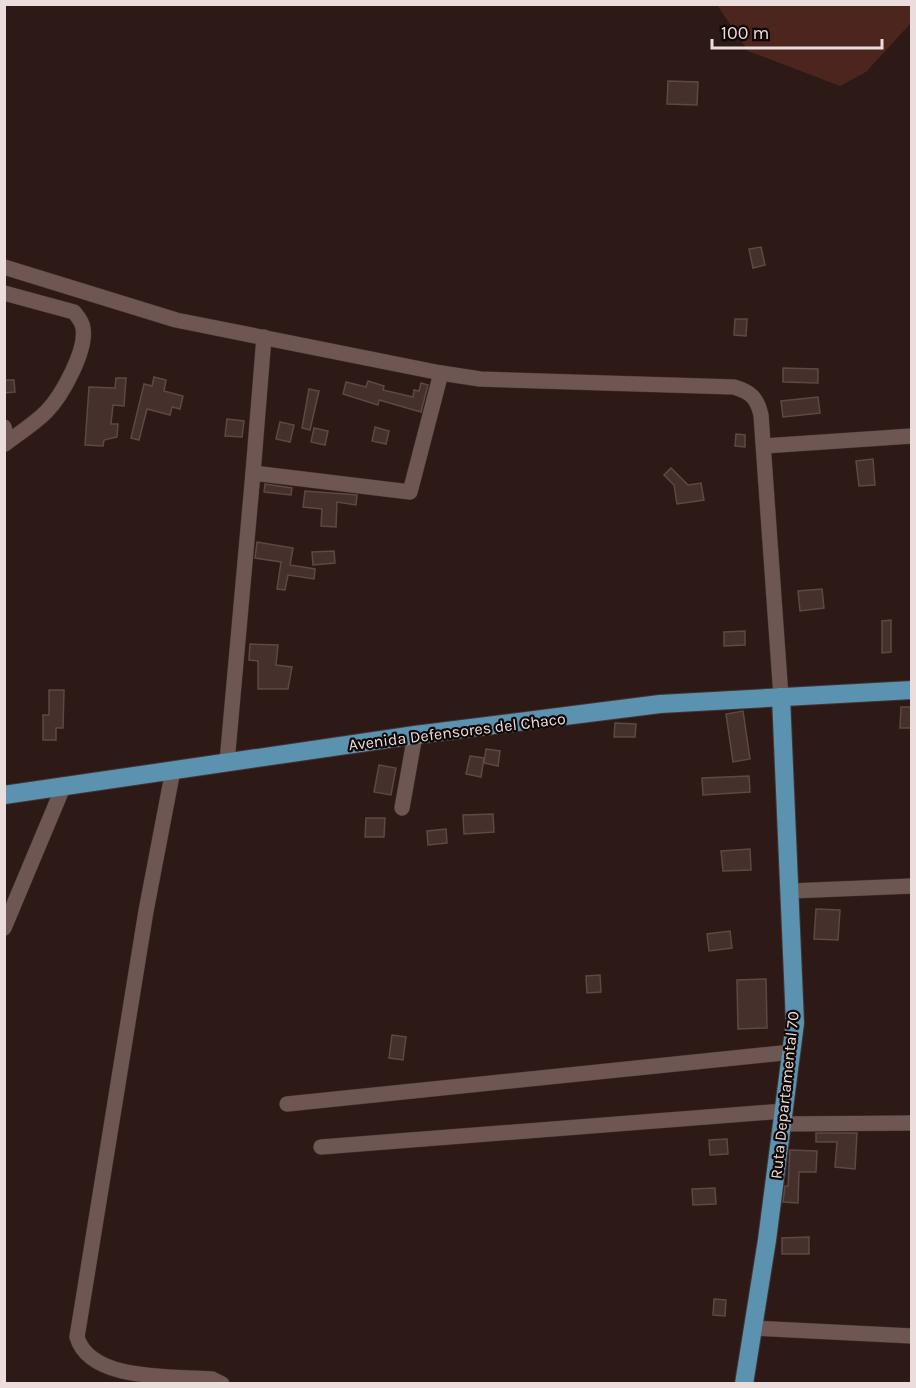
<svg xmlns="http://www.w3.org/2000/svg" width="916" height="1388" font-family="Karla,sans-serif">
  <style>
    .green { fill: #4b251e }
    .building { fill: #45302b; stroke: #5e4843; stroke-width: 1.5 }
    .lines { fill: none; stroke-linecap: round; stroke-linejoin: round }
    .minor-casing { stroke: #433533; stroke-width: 16 }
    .major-casing { stroke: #433533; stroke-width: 20 }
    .minor { stroke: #6e5752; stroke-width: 15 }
    .major { stroke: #5b92af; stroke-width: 18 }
    .labels { text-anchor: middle; stroke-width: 4.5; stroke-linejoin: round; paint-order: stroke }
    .street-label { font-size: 16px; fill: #ebdddb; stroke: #0f0706 }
  </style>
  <rect width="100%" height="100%" fill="#2d1a16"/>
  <!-- green -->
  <polygon class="green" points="717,5 911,5 911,23 866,72 840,86 748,51"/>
  <!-- building -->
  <g class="building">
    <polygon points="668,81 698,82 697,105 667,104"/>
    <polygon points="761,247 765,265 753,268 749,249"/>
    <polygon points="735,319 747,319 746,336 734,335"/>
    <polygon points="783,368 818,369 818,383 783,382"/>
    <polygon points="154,377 166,380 164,391 183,396 180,409 172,407 170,415 147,409 139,440 131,438 144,384 152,386"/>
    <polygon points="116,378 126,378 124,406 113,405 111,424 118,424 117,437 104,440 103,446 85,445 89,387 115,388"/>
    <polygon points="4,380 14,380 15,392 4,393"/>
    <polygon points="368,381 384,386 383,390 413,397 414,390 419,391 421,383 428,385 421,412 379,400 378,405 343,394 346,382 366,387"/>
    <polygon points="309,389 319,391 310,430 302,428"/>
    <polygon points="818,397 820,413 783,417 781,401"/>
    <polygon points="227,419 244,421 242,437 225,436"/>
    <polygon points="280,422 294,425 290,442 276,439"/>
    <polygon points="375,427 389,431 386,444 372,441"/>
    <polygon points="314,428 328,431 325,445 311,442"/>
    <polygon points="736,434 745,435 745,447 735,446"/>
    <polygon points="873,459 875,485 859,486 856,461"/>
    <polygon points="671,468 688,485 701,483 704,500 677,504 674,485 664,475"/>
    <polygon points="265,484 292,488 291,495 264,492"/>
    <polygon points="305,491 357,495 356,505 337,502 336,527 321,526 322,509 303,507"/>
    <polygon points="257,542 293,548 290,565 315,569 314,579 288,575 285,590 277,589 281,562 255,558"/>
    <polygon points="334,551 335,563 313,565 312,552"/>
    <polygon points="822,589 824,608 800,611 798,591"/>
    <polygon points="891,620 891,652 882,653 882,621"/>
    <polygon points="745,631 745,645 724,646 724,632"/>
    <polygon points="250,644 278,645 276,665 292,667 288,689 258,689 258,661 249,660"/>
    <polygon points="49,690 64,690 63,728 56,728 56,740 43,740 43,715 49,715"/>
    <polygon points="901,707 912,707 912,728 900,728"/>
    <polygon points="743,711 750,759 733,762 726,714"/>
    <polygon points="615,723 636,724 635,737 614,737"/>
    <polygon points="486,749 500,751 498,766 484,763"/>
    <polygon points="470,756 484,758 481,777 466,774"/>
    <polygon points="379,765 396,768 391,795 374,792"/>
    <polygon points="749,776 750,792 703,795 702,778"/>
    <polygon points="493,814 494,832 464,834 463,815"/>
    <polygon points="366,818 385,818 384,837 365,837"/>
    <polygon points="446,829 447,843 428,845 427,831"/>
    <polygon points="750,849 751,870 723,871 721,851"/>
    <polygon points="816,909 840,910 838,940 814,939"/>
    <polygon points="730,931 732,948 709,951 707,934"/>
    <polygon points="600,975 601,992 587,993 586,976"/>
    <polygon points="766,979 767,1028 738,1029 737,980"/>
    <polygon points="392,1035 406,1037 403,1060 389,1058"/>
    <polygon points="816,1133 857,1133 855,1169 835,1167 837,1142 816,1142"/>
    <polygon points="727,1139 728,1154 710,1155 709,1140"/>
    <polygon points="790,1150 817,1151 816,1172 799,1172 798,1203 783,1202 785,1186 788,1186"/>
    <polygon points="715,1188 716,1204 693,1205 692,1189"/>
    <polygon points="809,1237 809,1254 782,1254 782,1238"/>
    <polygon points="714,1299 726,1300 725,1316 713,1315"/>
  </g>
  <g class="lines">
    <!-- minor casing -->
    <g class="minor-casing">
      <g id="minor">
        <path d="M4 267 176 320 441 373 480 379 734 387C751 392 757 398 761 415L781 697"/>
        <path d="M4 293 74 312C78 317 82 321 83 328 87 350 62 396 46 412 34 424 18 434 5 444"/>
        <polyline points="4,427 7,438 4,444"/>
        <polyline points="764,446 912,436"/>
        <polyline points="253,473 264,337"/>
        <polyline points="227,762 253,473 410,492 441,373"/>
        <path d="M173 770 146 911 77 1337C90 1382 174 1376 212 1379L222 1384"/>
        <polyline points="402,808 415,735"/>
        <polyline points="790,891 912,886"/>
        <polyline points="4,928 64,785"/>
        <polyline points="287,1104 792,1052"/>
        <polyline points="782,1124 912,1123"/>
        <polyline points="321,1147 784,1111"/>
        <polyline points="753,1328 912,1336"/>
      </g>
    </g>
    <!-- major casing -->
    <g class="major-casing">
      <g id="major">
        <polyline points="4,795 415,735 660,704 912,690"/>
        <polyline points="744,1384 767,1240 795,1023 781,697"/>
      </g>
    </g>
    <!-- minor -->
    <use href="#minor" class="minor"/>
    <!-- major -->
    <use href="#major" class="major"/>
  </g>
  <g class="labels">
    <!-- street labels -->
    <g class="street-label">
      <text transform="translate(457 731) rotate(-7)" y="6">Avenida Defensores del Chaco</text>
      <text transform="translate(784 1095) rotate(-84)" y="6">Ruta Departamental 70</text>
    </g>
  </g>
  <!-- border -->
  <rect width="916" height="1388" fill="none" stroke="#ebdddb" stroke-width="12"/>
  <!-- scale -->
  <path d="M712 39v9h170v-9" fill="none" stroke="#ebdddb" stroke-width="3"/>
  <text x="721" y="39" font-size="18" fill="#ebdddb" stroke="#0f0706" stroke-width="4.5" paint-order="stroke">100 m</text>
</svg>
